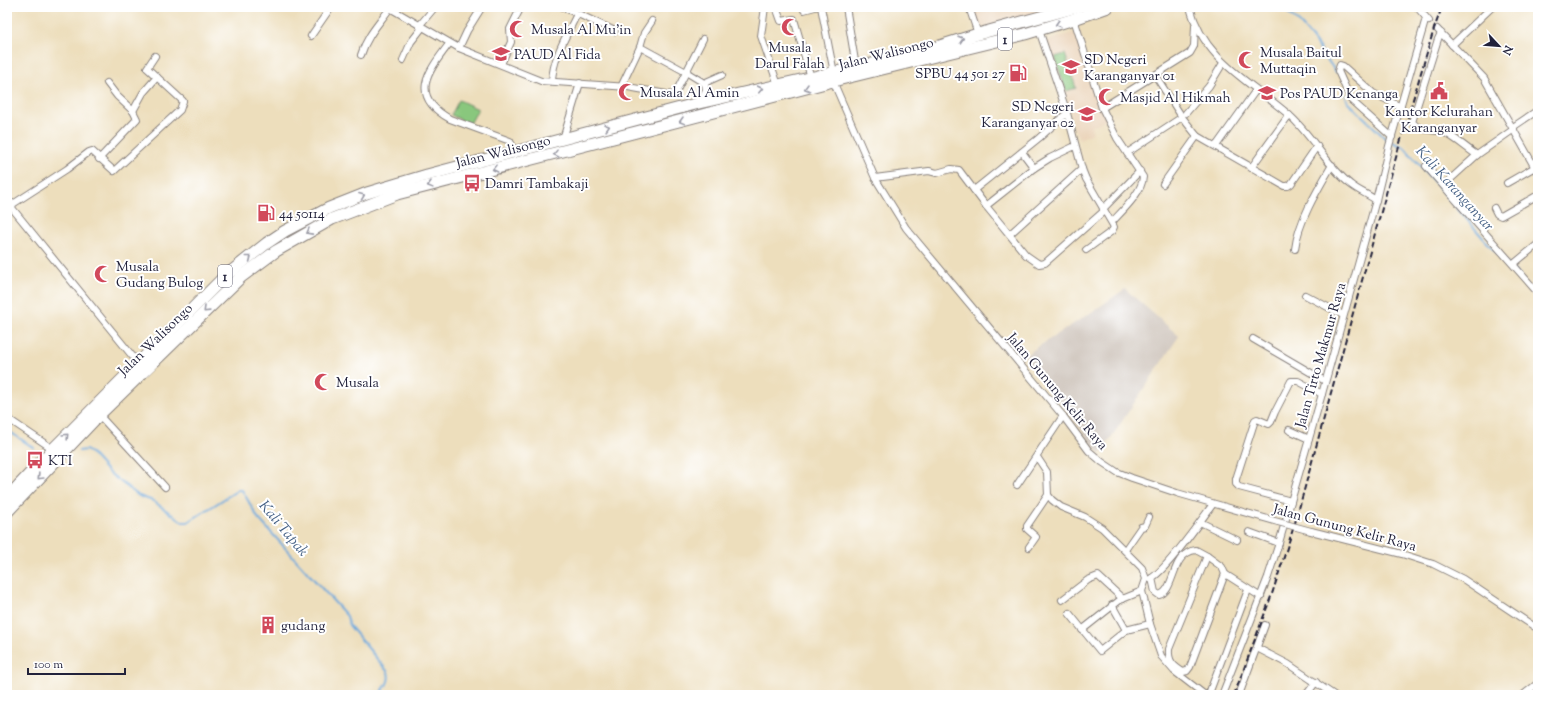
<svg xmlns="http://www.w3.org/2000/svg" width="1545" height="702" font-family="'Sorts Mill Goudy',serif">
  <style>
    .built { fill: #ead3b8 }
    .industrial { fill: #ccc2b9 }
    .green { fill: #89c77d; stroke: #56745c }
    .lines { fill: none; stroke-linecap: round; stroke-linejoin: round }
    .stream { stroke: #6aa8dc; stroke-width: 2 }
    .street-casing { stroke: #88807c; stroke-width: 8 }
    .highway-casing { stroke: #88807c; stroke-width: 13 }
    .street { stroke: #fff; stroke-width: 6 }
    .highway { stroke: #fff; stroke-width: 11 }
    .rail { stroke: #22223b; stroke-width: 2; stroke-dasharray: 6 3; stroke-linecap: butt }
    .street-bridge-casing { stroke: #88807c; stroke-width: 8; stroke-linecap: butt }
    .street-bridge { stroke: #fff; stroke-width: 6 }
    .oneway { stroke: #9c9ca7 }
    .labels { text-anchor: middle; stroke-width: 4; stroke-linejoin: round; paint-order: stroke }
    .shield { fill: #fff; stroke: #646476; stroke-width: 1 }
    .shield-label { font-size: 13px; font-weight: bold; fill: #22223b }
    .poi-label { font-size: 14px; fill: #22223b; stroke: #fff; text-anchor: start }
    .street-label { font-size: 14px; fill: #22223b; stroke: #fff }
    .water-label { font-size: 15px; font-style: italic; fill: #425e83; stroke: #fff }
  </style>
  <rect width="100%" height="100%" fill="#fff"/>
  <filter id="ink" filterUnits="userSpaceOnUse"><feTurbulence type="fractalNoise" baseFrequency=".025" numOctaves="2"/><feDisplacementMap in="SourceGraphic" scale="8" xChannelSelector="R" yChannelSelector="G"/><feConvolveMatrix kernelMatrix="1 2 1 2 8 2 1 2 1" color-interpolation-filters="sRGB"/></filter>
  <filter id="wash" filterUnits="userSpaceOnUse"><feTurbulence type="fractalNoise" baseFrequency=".012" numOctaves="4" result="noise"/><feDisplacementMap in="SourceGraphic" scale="16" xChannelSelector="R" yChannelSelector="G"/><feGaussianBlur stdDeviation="0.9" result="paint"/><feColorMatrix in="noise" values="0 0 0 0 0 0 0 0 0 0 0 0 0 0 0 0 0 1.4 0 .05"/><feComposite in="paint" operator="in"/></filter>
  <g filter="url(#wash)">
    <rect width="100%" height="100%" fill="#eddebc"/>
    <!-- built -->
    <g class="built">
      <polygon points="982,7 1043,7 1044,12 978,29 973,10"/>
      <polygon points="1075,32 1107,119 1091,127 1093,133 1079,139 1074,128 1069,103 1046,41"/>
    </g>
    <!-- industrial -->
    <polygon class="industrial" points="1125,289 1179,336 1100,454 1024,356 1098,308"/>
    <!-- green -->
    <g class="green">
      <polygon points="1065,54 1076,88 1066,91 1055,57"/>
      <polygon points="459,100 478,109 470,124 451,115"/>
    </g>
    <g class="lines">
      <!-- stream -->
      <g class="stream">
        <path d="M1279 7C1304 21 1319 49 1336 72"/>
        <polyline points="1345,94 1348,102 1387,140 1404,147 1484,239 1520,277"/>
        <polyline points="7,430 34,448"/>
        <path d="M79 451 86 450 91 453 108 472 139 496 153 501 183 522H188L238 490H242L258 518 347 616 349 625 388 672C391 682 384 688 379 695"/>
      </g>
    </g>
  </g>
  <g filter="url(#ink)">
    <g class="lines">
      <!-- street casing -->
      <g class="street-casing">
        <g id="street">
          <polyline points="388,7 459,48 541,81 628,87 672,95 676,92 703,39"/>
          <polyline points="563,7 615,31"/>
          <polyline points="765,7 761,36 778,85"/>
          <polyline points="776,7 781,21 794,19 811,78"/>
          <polyline points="821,7 834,73"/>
          <polyline points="846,7 856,67"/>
          <polyline points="969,7 978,34"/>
          <path d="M1190 7C1204 61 1250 81 1289 115 1312 135 1326 165 1350 184 1357 190 1367 194 1376 200"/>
          <polyline points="1417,7 1429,21"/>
          <polyline points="804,10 815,7"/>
          <path d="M1074 19 1102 108 1117 138 1143 177C1142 193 1122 211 1112 222"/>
          <polyline points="419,26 435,7"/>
          <polyline points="1437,29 1484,78 1538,173"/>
          <polyline points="1039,30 1067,113 1082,169 1086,179 1114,227 1112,231 1086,250"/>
          <path d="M1441 33 1438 39 1412 122C1421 133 1434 128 1445 133 1456 138 1466 148 1477 155"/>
          <polyline points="311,36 331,7"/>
          <path d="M449 44C427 73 409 96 450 119L510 141 515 151"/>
          <polyline points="1452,45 1492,7"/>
          <polyline points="640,47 686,72 704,83 722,75"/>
          <polyline points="459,48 467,31 482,7"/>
          <path d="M361 55C367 35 379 24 390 8"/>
          <polyline points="403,60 411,42 422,28"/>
          <polyline points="501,64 511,42 510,29 521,7"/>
          <polyline points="1155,75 1182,117 1197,136 1284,186 1288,186 1291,184 1317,146"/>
          <path d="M552 81C553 57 567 35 577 14"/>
          <polyline points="833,81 875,178 906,228 1063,416 1089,451 1102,462 1117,472 1132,478 1177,493 1278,522"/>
          <polyline points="621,87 640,47 644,33 652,21"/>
          <polyline points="699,103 706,90 705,83"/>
          <polyline points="1102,108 1190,53 1194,46 1195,26"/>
          <polyline points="133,111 143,93 157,77"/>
          <polyline points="1186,113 1209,86 1223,63"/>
          <polyline points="1513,127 1538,110"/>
          <polyline points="1392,137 1351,100 1338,71 1340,65 1343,66 1373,93 1401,107"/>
          <polyline points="563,139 580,83"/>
          <polyline points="1216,146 1256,90"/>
          <polyline points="1022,152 1034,168"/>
          <polyline points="1127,153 1182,117"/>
          <polyline points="99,159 137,119 133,111 117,96 107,83"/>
          <polyline points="1426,166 1538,293"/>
          <polyline points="1251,168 1289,115"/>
          <polyline points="875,178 929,171 937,173 951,169 959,170 986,206 1026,255 1039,264 1045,263 1104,211"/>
          <polyline points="1507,183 1535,167"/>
          <polyline points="1163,184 1197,136"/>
          <polyline points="1444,185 1477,155 1514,129"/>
          <polyline points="974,190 1039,138 1067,113"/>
          <polyline points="986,206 1034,168 1050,158 1075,146"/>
          <polyline points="1494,208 1497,214 1501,216 1538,195"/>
          <polyline points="1103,209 1140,171"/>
          <polyline points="1010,234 1082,169"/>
          <path d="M1295 249C1298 222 1318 189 1332 165"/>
          <polyline points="1516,262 1538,244"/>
          <polyline points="1305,295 1343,315"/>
          <polyline points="1253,339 1325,381"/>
          <polyline points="138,363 12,208 13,204 67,169 89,152 92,151 114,171 180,110 183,101 147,68 155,56"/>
          <polyline points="99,415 165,487"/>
          <polyline points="7,418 53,449"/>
          <polyline points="1289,430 1309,439"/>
          <polyline points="1037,457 1047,472 1048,495 1052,500 1061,507 1085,517 1102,528 1142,568 1146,579 1142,591 1150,624 1161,656 1174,671 1205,695"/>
          <polyline points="1017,485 1063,416"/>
          <polyline points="1291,501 1239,487 1236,484 1236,479 1255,420 1257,419 1269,424 1271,422 1275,412 1291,381 1298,381 1322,394"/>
          <polyline points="1200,522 1237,540"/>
          <polyline points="1311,531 1402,554 1433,564 1463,579 1538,629"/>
          <polyline points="1249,532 1279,543"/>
          <polyline points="1029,547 1036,537 1027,529 1027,526 1048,495"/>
          <polyline points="1125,550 1141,527 1145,526 1149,517"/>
          <path d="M1207 556 1169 649C1168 661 1173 666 1183 672L1187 671 1190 667 1225 574"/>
          <path d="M1152 578 1155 592 1159 595C1176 591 1170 553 1196 550L1207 556 1222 567 1225 574 1261 597"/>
          <path d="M1150 579C1166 571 1201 520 1213 504"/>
          <polyline points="1062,600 1088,580 1098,576 1123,599"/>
          <polyline points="1112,605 1126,630"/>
          <polyline points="1069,613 1100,651 1126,630 1150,624"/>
          <polyline points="1082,630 1120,600 1142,591"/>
          <polyline points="1257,648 1288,664 1334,695"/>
          <polyline points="1210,691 1248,590"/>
          <polyline points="1222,695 1268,577 1279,543 1322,394 1376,200 1389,146 1426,18"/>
          <polyline points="1239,695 1265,625"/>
          <polyline points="1306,695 1316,682"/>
          <polyline points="1523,695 1538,683"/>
        </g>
      </g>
      <!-- highway casing -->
      <g class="highway-casing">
        <g id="highway">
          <polyline points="7,498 53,449 223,278 267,243 285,231 329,208 367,193 427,175 699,103 911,55 978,34 1077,7"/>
          <polyline points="7,512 99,415 241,277 276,251 332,219 397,194 833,81 1025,34 1074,19 1108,7"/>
        </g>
      </g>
      <!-- street -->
      <use href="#street" class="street"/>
      <!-- highway -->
      <use href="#highway" class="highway"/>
      <!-- rail -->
      <polyline class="rail" points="1234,695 1272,594 1295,523 1400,143 1434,29 1442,7"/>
      <!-- street-bridge casing -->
      <g class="street-bridge-casing">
        <polyline id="street-bridge" points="1278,522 1311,531"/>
      </g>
      <!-- street-bridge -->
      <use href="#street-bridge" class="street-bridge"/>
    </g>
    <!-- one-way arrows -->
    <defs><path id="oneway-chevron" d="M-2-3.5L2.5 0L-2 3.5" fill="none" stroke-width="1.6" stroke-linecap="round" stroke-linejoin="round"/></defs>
    <g class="oneway">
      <use href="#oneway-chevron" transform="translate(1058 24) rotate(164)"/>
      <use href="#oneway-chevron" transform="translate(961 39) rotate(-17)"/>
      <use href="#oneway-chevron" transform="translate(807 88) rotate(165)"/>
      <use href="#oneway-chevron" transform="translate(760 89) rotate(-13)"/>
      <use href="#oneway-chevron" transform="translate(682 121) rotate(165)"/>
      <use href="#oneway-chevron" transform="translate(607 127) rotate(-16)"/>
      <use href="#oneway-chevron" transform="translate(556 154) rotate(166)"/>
      <use href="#oneway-chevron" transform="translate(495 169) rotate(166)"/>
      <use href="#oneway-chevron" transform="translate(430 185) rotate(165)"/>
      <use href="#oneway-chevron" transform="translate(362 196) rotate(-21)"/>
      <use href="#oneway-chevron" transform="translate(309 232) rotate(151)"/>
      <use href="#oneway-chevron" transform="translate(249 258) rotate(-38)"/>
      <use href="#oneway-chevron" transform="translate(206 310) rotate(136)"/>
      <use href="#oneway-chevron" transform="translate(66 436) rotate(-46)"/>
      <use href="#oneway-chevron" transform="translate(40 477) rotate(134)"/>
    </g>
  </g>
  <!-- icons -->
  <defs>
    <g id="mosque-bare" transform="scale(1.38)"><path d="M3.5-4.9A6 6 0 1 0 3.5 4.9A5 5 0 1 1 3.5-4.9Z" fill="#d1495b" stroke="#fff" stroke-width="2.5" paint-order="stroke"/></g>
    <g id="school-bare" transform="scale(1.38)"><path d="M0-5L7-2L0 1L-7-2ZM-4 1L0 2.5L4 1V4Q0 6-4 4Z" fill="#d1495b" stroke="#fff" stroke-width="2.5" paint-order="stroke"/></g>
    <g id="fuel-bare" transform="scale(1.38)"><path d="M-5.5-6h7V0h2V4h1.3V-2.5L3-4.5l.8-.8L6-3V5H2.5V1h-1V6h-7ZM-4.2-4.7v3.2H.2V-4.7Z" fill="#d1495b" stroke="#fff" stroke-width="2.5" paint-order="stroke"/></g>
    <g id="civic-bare" transform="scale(1.38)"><path d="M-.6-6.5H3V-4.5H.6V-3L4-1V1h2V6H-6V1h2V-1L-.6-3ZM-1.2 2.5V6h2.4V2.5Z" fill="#d1495b" stroke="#fff" stroke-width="2.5" paint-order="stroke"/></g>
    <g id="bus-bare" transform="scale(1.38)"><path d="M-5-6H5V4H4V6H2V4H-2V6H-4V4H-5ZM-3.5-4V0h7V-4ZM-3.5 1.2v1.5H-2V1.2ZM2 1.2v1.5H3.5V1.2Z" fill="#d1495b" stroke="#fff" stroke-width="2.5" paint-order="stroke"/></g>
    <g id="building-bare" transform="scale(1.38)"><path d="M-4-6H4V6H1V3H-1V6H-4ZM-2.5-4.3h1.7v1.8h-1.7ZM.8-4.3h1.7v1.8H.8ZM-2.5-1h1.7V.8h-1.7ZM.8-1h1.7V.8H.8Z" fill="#d1495b" stroke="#fff" stroke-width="2.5" paint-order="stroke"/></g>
  </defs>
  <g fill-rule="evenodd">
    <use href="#mosque-bare" x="790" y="27"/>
    <use href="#mosque-bare" x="518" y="29"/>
    <use href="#school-bare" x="501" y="54"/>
    <use href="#mosque-bare" x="1247" y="60"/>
    <use href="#school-bare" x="1071" y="67"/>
    <use href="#fuel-bare" x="1018" y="73"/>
    <use href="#civic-bare" x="1439" y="91"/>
    <use href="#mosque-bare" x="627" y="92"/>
    <use href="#school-bare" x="1267" y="93"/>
    <use href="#mosque-bare" x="1107" y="97"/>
    <use href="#school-bare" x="1087" y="114"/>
    <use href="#bus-bare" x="472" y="183"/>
    <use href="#fuel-bare" x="266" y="213"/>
    <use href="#mosque-bare" x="103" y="274"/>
    <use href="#mosque-bare" x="323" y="382"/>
    <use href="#bus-bare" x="35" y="460"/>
    <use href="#building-bare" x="268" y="625"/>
  </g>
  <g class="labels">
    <!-- shield labels -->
    <g class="shield">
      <rect x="998" y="28" width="14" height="22" rx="3"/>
      <rect x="218" y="265" width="14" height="22" rx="3"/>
    </g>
    <g class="shield-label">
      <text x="1005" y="44">1</text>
      <text x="225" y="281">1</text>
    </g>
    <!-- poi labels -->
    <g class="poi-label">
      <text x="531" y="34">Musala Al Mu'in</text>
      <text x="790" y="52" text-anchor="middle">Musala<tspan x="790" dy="16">Darul Falah</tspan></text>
      <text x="1260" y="57">Musala Baitul<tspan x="1260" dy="16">Muttaqin</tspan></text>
      <text x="514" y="59">PAUD Al Fida</text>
      <text x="1084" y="64">SD Negeri<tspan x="1084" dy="16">Karanganyar 01</tspan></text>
      <text x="1005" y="78" text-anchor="end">SPBU 44 501 27</text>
      <text x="640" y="97">Musala Al Amin</text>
      <text x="1280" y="98">Pos PAUD Kenanga</text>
      <text x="1120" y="102">Masjid Al Hikmah</text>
      <text x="1074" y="111" text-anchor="end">SD Negeri<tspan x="1074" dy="16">Karanganyar 02</tspan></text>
      <text x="1439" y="116" text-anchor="middle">Kantor Kelurahan<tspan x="1439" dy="16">Karanganyar</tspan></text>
      <text x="485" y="188">Damri Tambakaji</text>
      <text x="279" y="218">44 50114</text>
      <text x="116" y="271">Musala<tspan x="116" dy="16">Gudang Bulog</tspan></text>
      <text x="336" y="387">Musala</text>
      <text x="48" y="465">KTI</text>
      <text x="281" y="630">gudang</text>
    </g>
    <!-- street labels -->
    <g class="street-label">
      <text transform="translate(886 53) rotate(-14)" y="5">Jalan Walisongo</text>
      <text transform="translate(503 151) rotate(-14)" y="5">Jalan Walisongo</text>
      <text transform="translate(155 339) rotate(-44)" y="5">Jalan Walisongo</text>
      <text transform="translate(1320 355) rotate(-74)" y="5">Jalan Tirto Makmur Raya</text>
      <text transform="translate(1058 391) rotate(50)" y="5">Jalan Gunung Kelir Raya</text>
      <text transform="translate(1345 527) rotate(15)" y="5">Jalan Gunung Kelir Raya</text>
    </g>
    <!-- water labels -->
    <g class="water-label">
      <text transform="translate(1455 188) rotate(48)" y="5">Kali Karanganyar</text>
      <text transform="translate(284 528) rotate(50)" y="5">Kali Tapak</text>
    </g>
  </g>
  <!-- margin -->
  <rect width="1545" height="702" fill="none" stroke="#fff" stroke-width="24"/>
  <!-- north arrow -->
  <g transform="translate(1499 46) rotate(116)" stroke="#ffffff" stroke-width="3" paint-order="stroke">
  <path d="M0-3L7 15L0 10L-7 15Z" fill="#22223b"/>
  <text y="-6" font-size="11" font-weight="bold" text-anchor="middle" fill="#22223b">N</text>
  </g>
  <!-- scale -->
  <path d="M28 668v6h97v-6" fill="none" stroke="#22223b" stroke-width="2"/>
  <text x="34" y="668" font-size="12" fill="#22223b" stroke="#ffffff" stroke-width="3" paint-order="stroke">100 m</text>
</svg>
